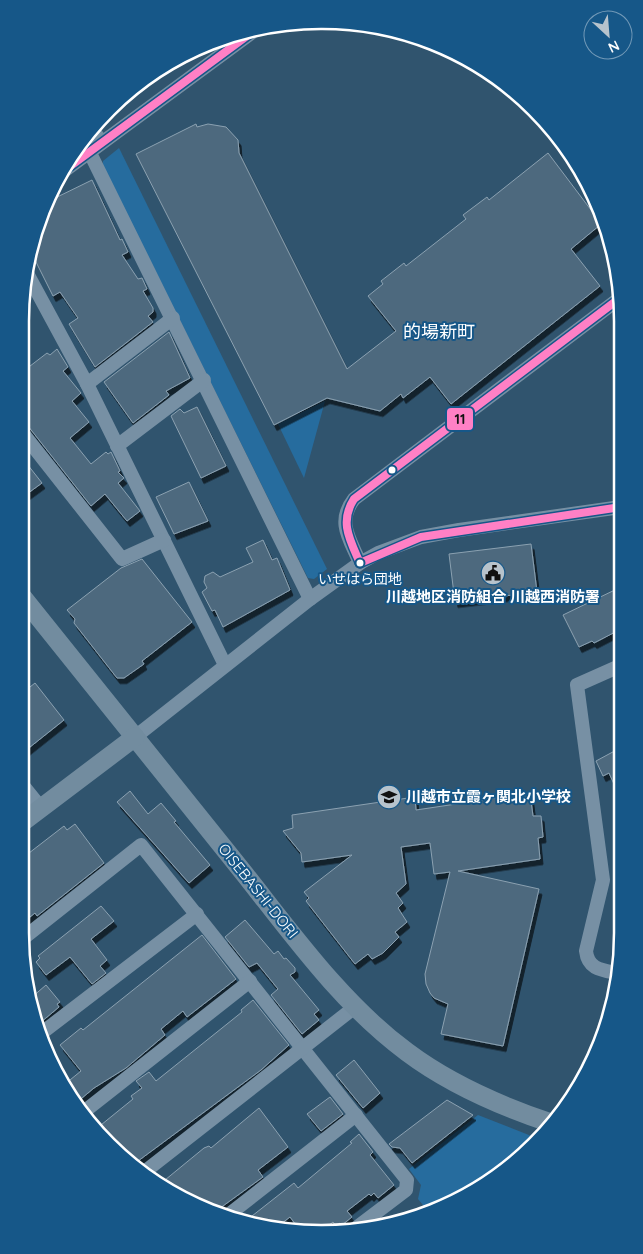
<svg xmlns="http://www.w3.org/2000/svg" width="643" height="1254" font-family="Quicksand,'Noto Sans JP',sans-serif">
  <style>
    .green { fill: #266c9e }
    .building { fill: #4d697e; stroke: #8ba1b1; filter: url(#shadow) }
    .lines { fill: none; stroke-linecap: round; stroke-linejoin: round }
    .street { stroke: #7790a4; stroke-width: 14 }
    .secondary { stroke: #728c9f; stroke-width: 19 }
    .bus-1-casing { stroke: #165788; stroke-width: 11 }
    .bus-1 { stroke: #ff80c5; stroke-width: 8 }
    .bus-dot { fill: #fff; stroke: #165788; stroke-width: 2 }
    .labels { text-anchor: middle; stroke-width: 4; stroke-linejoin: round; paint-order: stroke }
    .bus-label { font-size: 14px; fill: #fff; stroke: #165788 }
    .poi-label { font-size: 15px; font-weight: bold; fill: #fff; stroke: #165788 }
    .street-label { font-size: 15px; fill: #fff; stroke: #165788 }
    .quarter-label { font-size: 18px; fill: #fff; stroke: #165788 }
    .rim { fill: none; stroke: #fff; stroke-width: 2.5 }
    .line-badge { stroke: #165788; stroke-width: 2 }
    .pale-badge-label { font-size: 14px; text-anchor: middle; font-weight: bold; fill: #111 }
  </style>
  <defs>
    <filter id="shadow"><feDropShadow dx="3" dy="5.5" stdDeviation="0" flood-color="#0009"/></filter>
  </defs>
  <rect width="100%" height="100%" fill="#30546e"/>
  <!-- green -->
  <g class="green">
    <polygon points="119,148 327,569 314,579 308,578 103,166 103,161"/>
    <polygon points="325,401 304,478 278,424"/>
    <polygon points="478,1115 539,1139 534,1146 455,1203 427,1210 418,1199 421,1185 409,1169"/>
  </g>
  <!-- building -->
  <g class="building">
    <polygon points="196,124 197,127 208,124 226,127 238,140 239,153 347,369 396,331 368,296 383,284 381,281 404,263 406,266 466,219 463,215 487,197 489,200 548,153 597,218 595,219 600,225 571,249 600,286 451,404 430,377 403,398 401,394 380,411 327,398 274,425 136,154"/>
    <polygon points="92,180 120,240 122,239 128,252 122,255 138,279 142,278 147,289 143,291 153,308 153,312 148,316 153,322 95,367 69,324 78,318 60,292 53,296 33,256 47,202"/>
    <polygon points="169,332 190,378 166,391 169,395 133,423 104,382"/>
    <polygon points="57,349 68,367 63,371 81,393 72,401 89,422 70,438 91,464 106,452 108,454 111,452 120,471 118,472 124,478 118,483 140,511 127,521 105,494 91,506 28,426 21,419 21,373 47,353 50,355"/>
    <polygon points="197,407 226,466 201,478 171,416 180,409 184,413"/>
    <polygon points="20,455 42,483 20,499"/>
    <polygon points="189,482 208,521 174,534 156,497"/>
    <polygon points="263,540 272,560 277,558 290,590 223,627 215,610 212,611 202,592 207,588 204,582 205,576 213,572 220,577 253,562 246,548"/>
    <polygon points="531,544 537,592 455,602 449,554"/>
    <polygon points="142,559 192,622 142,661 144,664 124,678 117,678 74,623 75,619 67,610 121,568"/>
    <polygon points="621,587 621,629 594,643 592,641 579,647 563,615"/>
    <polygon points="35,683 64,720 20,755 20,695"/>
    <polygon points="622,747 622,802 609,773 603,776 596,761"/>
    <polygon points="130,791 148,814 161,803 176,821 174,822 210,865 189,883 117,802"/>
    <polygon points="530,793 533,816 541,816 543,837 538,838 540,859 458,871 539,889 503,1046 441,1034 448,1004 434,998 430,993 426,984 425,974 450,872 434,874 430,843 401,847 406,884 396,893 403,903 398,908 407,922 395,932 399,937 383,953 372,959 368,954 355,964 306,901 309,898 304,892 352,855 302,862 301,853 283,831 293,828 292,815 415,797 416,810"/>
    <polygon points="75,824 104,863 37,916 35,913 20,925 20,860 64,826 67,830"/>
    <polygon points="101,906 114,921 91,939 107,960 100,966 106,973 92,984 70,957 46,975 36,962 40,958 38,956"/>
    <polygon points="245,920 274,954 278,951 284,959 286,958 295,968 295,972 290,975 319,1010 314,1014 319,1020 302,1034 271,995 278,989 257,963 249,967 225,937"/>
    <polygon points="202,935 236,979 187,1017 183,1011 161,1029 165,1035 126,1068 94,1088 76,1103 65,1084 81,1071 60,1045 81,1028 83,1030"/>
    <polygon points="46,985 60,1002 57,1004 59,1007 40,1023 34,1015 31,998"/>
    <polygon points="253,1000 289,1045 261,1070 134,1164 96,1129 133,1099 131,1096 142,1088 136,1081 149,1072 156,1081 242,1012 241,1010"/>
    <polygon points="354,1060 380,1093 363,1108 336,1075"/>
    <polygon points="330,1097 343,1114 321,1131 307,1114"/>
    <polygon points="447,1100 473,1115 412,1163 400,1148 392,1147 389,1144"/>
    <polygon points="259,1108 288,1147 258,1170 263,1177 216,1211 175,1193 165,1180 204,1148 209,1146 211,1148"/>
    <polygon points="359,1134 373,1152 370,1155 394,1185 378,1198 374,1193 371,1196 369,1194 347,1211 352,1217 342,1225 340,1223 336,1226 333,1222 322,1231 299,1229 290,1217 277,1227 260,1225 252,1216 294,1183 298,1188 352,1143 350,1142"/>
  </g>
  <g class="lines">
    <!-- street -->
    <g class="street">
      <polyline points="94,132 102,142"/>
      <polyline points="89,151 310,599"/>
      <polyline points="570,152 572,154"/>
      <polyline points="65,170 251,33"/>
      <polyline points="28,275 87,384 225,665"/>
      <polyline points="87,384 173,318"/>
      <polyline points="21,431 122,559 164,540"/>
      <polyline points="117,446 204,380"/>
      <path d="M360 563C350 539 336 522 354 499L620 298"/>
      <polyline points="135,737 310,599 360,563 378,553 421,537 459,530 621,507"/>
      <polyline points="20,782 41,808"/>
      <polyline points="21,940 141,845 407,1180 406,1190 352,1231"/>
      <path d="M617 973C601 970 588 969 586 951L603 880 577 685 622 665"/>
      <polyline points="39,1035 197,914"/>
      <polyline points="81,1114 250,981"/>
      <polyline points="143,1173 355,1007"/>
      <polyline points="227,1216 356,1115"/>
    </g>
    <!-- secondary -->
    <g class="secondary">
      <path d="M20 594C94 686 168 779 243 872 293 935 342 1004 407 1052 451 1085 500 1106 551 1123"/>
      <polyline points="20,824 135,737"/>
    </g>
    <!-- bus-1 casing -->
    <g class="bus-1-casing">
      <g id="bus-1">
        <polyline points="65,170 251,33"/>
        <path d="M360 563C350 540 339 522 354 499L620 298"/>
        <polyline points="360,563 421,537 621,507"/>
      </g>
    </g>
    <!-- bus-1 -->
    <use href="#bus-1" class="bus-1"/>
  </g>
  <!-- icons -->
  <defs>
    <g id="civic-disc" transform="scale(1.25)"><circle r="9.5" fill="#b7c3cc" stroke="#165788"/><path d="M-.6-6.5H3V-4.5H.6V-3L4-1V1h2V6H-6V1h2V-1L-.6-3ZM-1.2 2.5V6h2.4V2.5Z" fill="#111"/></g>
    <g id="school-disc" transform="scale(1.25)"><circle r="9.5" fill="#b7c3cc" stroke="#165788"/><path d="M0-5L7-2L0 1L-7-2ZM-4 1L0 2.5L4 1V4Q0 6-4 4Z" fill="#111"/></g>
  </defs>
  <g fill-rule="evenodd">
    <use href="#civic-disc" x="493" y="573"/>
    <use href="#school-disc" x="389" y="797"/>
  </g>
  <!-- markers -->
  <g class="bus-dot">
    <circle cx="392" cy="470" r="4.5"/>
    <circle cx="360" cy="563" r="4.5"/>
  </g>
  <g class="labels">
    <!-- bus labels -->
    <g class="bus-label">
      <text x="360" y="584">いせはら団地</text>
    </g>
    <!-- poi labels -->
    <g class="poi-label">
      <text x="493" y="602">川越地区消防組合 川越西消防署</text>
      <text x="406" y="802" text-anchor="start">川越市立霞ヶ関北小学校</text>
    </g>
    <!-- street labels -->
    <g class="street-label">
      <text transform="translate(258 891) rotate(51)" y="5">OISEBASHI-DORI</text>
    </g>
    <!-- quarter labels -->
    <g class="quarter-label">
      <text x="439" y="338">的場新町</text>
    </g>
  </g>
  <!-- crop -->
  <path d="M0 0H643V1254H0ZM321 29H322A292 292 0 0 1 614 321V933A292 292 0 0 1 322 1225H321A292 292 0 0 1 29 933V321A292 292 0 0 1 321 29Z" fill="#165788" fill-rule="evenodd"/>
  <path class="rim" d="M321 29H322A292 292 0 0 1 614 321V933A292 292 0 0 1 322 1225H321A292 292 0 0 1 29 933V321A292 292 0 0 1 321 29Z"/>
  <rect class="line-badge" x="446" y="407" width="28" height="24" rx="5" fill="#ff80c5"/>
  <g class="pale-badge-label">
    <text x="460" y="424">11</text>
  </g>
  <!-- north arrow -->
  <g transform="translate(608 35) rotate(154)"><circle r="24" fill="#165788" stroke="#739ab8"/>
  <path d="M0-4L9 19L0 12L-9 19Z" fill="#b7c3cc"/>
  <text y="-8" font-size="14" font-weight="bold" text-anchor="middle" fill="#ffffff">N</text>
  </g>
</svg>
